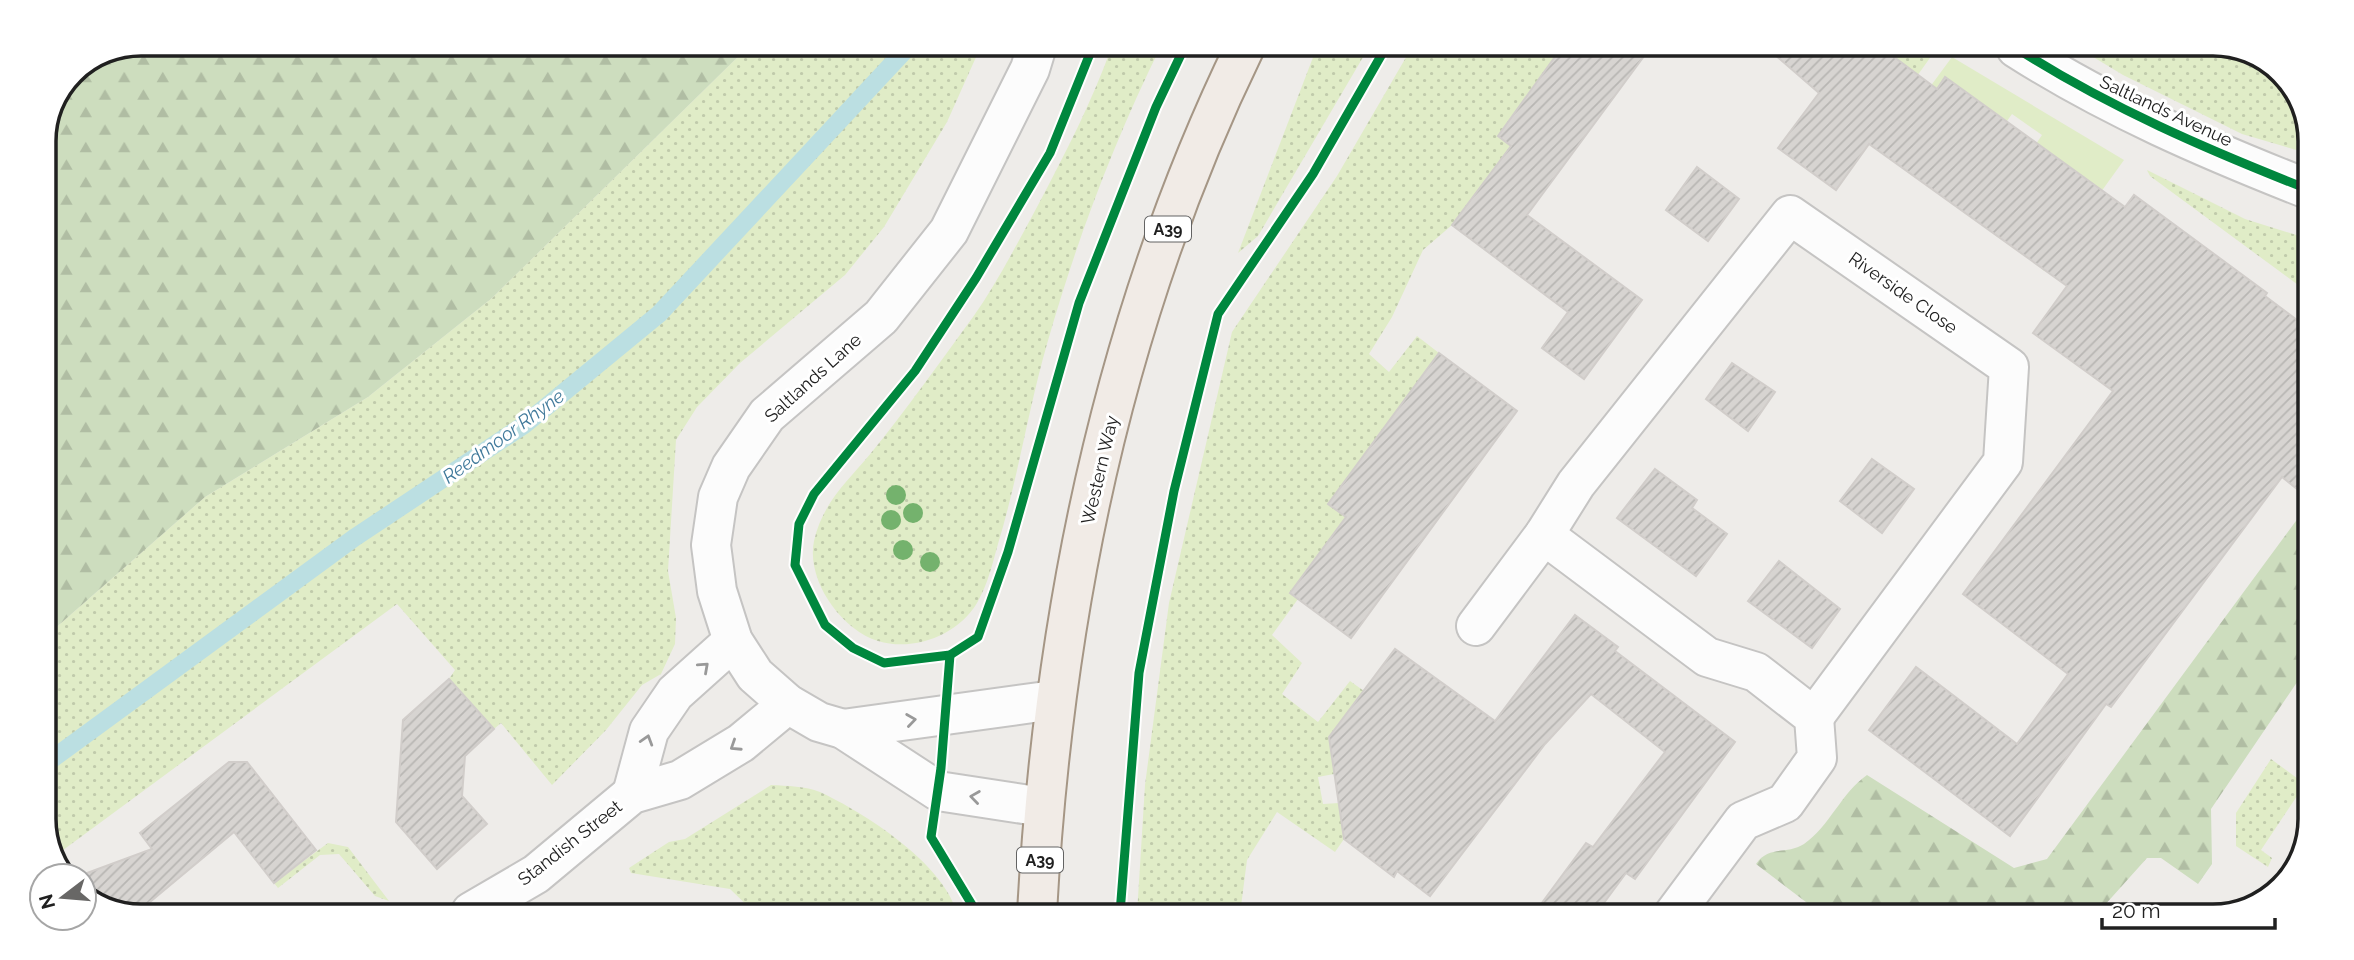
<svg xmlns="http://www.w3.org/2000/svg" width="2354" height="960" font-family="Raleway,sans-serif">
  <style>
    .grass { fill: url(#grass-dots) }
    .forest { fill: url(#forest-firs) }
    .garden { fill: #e0ecc7 }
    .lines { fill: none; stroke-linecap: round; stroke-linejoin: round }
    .stream { stroke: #bbdfe2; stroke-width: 18 }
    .building { fill: url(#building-hatch); stroke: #d1cdca; stroke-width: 2 }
    .street-casing { stroke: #c5c4c3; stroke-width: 42 }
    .primary-casing { stroke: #a59685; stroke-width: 42 }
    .street { stroke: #fcfcfc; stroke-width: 38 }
    .primary { stroke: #f1ebe6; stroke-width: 38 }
    .cycleway-casing { stroke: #fff; stroke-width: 13 }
    .cycleway { stroke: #00873e; stroke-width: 9 }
    .tree { fill: #74b26d }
    .oneway { stroke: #999 }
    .labels { text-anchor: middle; stroke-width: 6; stroke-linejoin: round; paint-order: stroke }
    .shield { fill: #fff; stroke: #636363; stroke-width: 2 }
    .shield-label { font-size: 16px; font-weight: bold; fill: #202020 }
    .street-label { font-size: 18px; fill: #202020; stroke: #fff }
    .water-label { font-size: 19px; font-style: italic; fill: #417a9b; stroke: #fff }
    .rim { fill: none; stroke: #202020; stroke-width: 3.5 }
  </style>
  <defs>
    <pattern id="grass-dots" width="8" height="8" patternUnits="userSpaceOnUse" patternTransform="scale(1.75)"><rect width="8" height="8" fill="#e0ecc7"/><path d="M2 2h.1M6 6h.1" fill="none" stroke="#c0caab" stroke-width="1.8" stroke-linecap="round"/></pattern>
    <pattern id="forest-firs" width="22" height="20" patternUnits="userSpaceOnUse" patternTransform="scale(1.75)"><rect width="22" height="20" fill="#cdddbe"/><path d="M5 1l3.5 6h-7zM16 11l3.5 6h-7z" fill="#b0bda3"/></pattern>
    <pattern id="building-hatch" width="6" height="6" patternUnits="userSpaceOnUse" patternTransform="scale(1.75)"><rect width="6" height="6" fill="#d7d4d1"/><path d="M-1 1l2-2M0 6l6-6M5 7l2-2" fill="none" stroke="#b8b6b3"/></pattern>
  </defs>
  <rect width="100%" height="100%" fill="#eeece9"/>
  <!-- grass -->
  <g class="grass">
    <polygon points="750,45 981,46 947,122 884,227 845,275 740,363 697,407 676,440 668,571 676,618 675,644 661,674 642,685 606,730 552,785 501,723 494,729 449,679 455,670 397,604 55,856 44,826 44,638 205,497 368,397 492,298"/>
    <path d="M1112 46H1161C1114 141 1076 242 1047 344 1028 410 1018 478 998 544 992 565 988 584 977 603 958 635 914 652 878 641 840 629 806 579 814 541 823 502 847 482 871 453 906 410 940 362 973 317 997 283 1017 244 1037 207 1065 154 1092 102 1112 46Z"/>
    <polygon points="1317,47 1369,47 1258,236 1238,253"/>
    <polygon points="1412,47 1562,47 1551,62 1554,65 1543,79 1540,77 1498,136 1511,146 1452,225 1423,250 1392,317 1369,354 1389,372 1417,336 1439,353 1328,504 1346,517 1291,592 1298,599 1272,635 1302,663 1282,694 1318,722 1350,681 1364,691 1329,737 1334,774 1318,777 1323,804 1339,803 1344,839 1335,852 1277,812 1247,860 1240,914 1137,914 1145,785 1169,603 1232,332 1337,176"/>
    <polygon points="1882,48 1937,48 1868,145 1913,71"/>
    <polygon points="2080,49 2245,49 2290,82 2310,134 2310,154 2242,134 2123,75"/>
    <polygon points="2147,170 2245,219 2309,239 2309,293 2150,176"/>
    <polygon points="2271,759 2305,784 2261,850 2272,858 2268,867 2236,846 2236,813"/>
    <path d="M771 785C788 786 805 786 820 792 865 813 943 863 957 913H755L730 889 631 873 629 868 669 842 685 839Z"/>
    <polygon points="328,843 348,847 389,901 375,896 339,854 320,855 278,888 274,883"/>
  </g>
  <!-- forest -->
  <g class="forest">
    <polygon points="141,44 750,45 492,298 368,397 205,497 44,638 44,135 72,72"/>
    <path d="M2307 506 2306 669 2211 809 2212 864 2198 884 2161 858H2147L2095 916 1823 915 1756 864C1769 845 1787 855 1804 844 1829 827 1842 792 1867 775L2014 868 2047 859Z"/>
  </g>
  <!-- garden -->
  <polygon class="garden" points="1952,57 2124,160 2044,271 2040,267 2096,187 2036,144 2042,135 2012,114 2007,121 1945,77 1888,158 1882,152"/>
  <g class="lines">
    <!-- stream -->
    <polyline class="stream" points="44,765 354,538 524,425 659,314 909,46"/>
  </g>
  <!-- building -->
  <g class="building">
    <polygon points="1562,47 1650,48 1527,215 1642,300 1584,379 1542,348 1568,312 1452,225 1511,146 1498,136"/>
    <polygon points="1767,48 1882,48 1937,89 1945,77 2125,207 2134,195 2267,293 2265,296 2309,329 2307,497 2282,477 2111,707 2106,704 2010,836 1869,730 1916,667 2017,744 2068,674 1963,594 2113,391 2033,333 2067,286 1869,144 1836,190 1778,148 1819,93"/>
    <polygon points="1697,167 1739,199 1708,241 1666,210"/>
    <polygon points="1439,353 1517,411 1351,638 1290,593 1346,517 1328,504"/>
    <polygon points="1732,363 1775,392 1748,431 1706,399"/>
    <polygon points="1872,459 1914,489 1882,533 1840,501"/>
    <polygon points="1655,469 1697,500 1692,508 1727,534 1696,576 1617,518"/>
    <polygon points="1779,561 1840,609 1812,648 1748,601"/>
    <polygon points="1575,615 1618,647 1615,651 1735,742 1635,879 1626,873 1595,915 1533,915 1586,843 1593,847 1665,752 1591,694 1545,744 1430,896 1397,871 1394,877 1344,839 1329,737 1395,649 1495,721"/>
    <polygon points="449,679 494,729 465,756 462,796 487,824 437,869 396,822 403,720"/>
    <polygon points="229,762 247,762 316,850 274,883 234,832 145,906 129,911 109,911 84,893 84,876 79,876 152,849 140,833"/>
  </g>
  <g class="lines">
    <!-- street casing -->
    <g class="street-casing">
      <g id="street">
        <polyline points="1037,46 1030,69 949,231 881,317 767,415 731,467 718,497 711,545 717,591 733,641 755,675 788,704 819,722 843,729 938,791 1043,807"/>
        <path d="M2016 48C2108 107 2208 150 2310 190"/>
        <polyline points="1544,535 1707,657 1756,672 1814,717 1817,758 1785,803 1743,821 1673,915"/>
        <polyline points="1476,626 1544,535 1576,484 1790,215 2009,367 2003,462 1814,717"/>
        <polyline points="843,729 1054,700"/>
        <polyline points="632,794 649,731 675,693 733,641"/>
        <polyline points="471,912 536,874 632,794 680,780 741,743 788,704"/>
      </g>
    </g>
    <!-- primary casing -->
    <g class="primary-casing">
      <path id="primary" d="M1037 913C1053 615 1114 316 1245 47"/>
    </g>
    <!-- street -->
    <use href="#street" class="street"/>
    <!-- primary -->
    <use href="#primary" class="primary"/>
    <!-- cycleway casing -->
    <g class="cycleway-casing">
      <g id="cycleway">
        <polyline points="1093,46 1050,153 976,278 915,371 814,494 799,524 795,565 825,625 853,648 884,663 950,655 978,637 1008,552 1079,303 1156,107 1185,46"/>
        <path d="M2016 48C2108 107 2208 150 2310 190"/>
        <polyline points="950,655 941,768 931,837 977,913"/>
        <polyline points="1120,913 1139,673 1174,491 1218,314 1313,174 1386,47"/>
      </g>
    </g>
    <!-- cycleway -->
    <use href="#cycleway" class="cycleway"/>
  </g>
  <!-- trees -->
  <g class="tree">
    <circle cx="896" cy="495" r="10"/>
    <circle cx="913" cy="513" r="10"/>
    <circle cx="891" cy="520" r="10"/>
    <circle cx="903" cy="550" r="10"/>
    <circle cx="930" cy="562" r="10"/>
  </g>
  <!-- one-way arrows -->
  <defs><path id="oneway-chevron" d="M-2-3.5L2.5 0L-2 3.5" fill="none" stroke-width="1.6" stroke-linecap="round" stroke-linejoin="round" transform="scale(1.75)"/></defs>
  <g class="oneway">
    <use href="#oneway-chevron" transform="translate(704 667) rotate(-42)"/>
    <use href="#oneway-chevron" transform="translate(911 720) rotate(-8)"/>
    <use href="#oneway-chevron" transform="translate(647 740) rotate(-73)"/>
    <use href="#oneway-chevron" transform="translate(735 746) rotate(147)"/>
    <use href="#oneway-chevron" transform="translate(975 797) rotate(-172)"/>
  </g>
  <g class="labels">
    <!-- shield labels -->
    <g class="shield">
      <rect x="1145" y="216.5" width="46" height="25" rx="5"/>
      <rect x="1017" y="847.5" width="46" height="25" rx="5"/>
    </g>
    <g class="shield-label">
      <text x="1168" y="235">A39</text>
      <text x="1040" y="866">A39</text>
    </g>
    <!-- street labels -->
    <g class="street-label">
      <text transform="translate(2166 111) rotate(25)" y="6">Saltlands Avenue</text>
      <text transform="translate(1903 293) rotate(35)" y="6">Riverside Close</text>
      <text transform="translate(813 378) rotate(-42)" y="6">Saltlands Lane</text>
      <text transform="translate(1100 470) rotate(-77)" y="6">Western Way</text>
      <text transform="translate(570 843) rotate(-38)" y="6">Standish Street</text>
    </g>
    <!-- water labels -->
    <g class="water-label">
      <text transform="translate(503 436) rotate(-36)" y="7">Reedmoor Rhyne</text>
    </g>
  </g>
  <!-- crop -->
  <path d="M0 0H2354V960H0ZM141 56H2213A85 85 0 0 1 2298 141V819A85 85 0 0 1 2213 904H141A85 85 0 0 1 56 819V141A85 85 0 0 1 141 56Z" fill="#fff" fill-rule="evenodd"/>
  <path class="rim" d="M141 56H2213A85 85 0 0 1 2298 141V819A85 85 0 0 1 2213 904H141A85 85 0 0 1 56 819V141A85 85 0 0 1 141 56Z"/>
  <!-- north arrow -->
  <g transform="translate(63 897) rotate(254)"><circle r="33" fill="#ffffff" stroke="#a6a6a6" stroke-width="2"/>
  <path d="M0-5L12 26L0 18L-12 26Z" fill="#686766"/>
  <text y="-10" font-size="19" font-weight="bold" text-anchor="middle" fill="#202020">N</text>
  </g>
  <!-- scale -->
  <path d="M2102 918v10h173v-10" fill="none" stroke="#202020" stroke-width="3.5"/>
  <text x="2112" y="918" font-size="21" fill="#202020" stroke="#ffffff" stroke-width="5" paint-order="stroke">20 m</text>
</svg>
